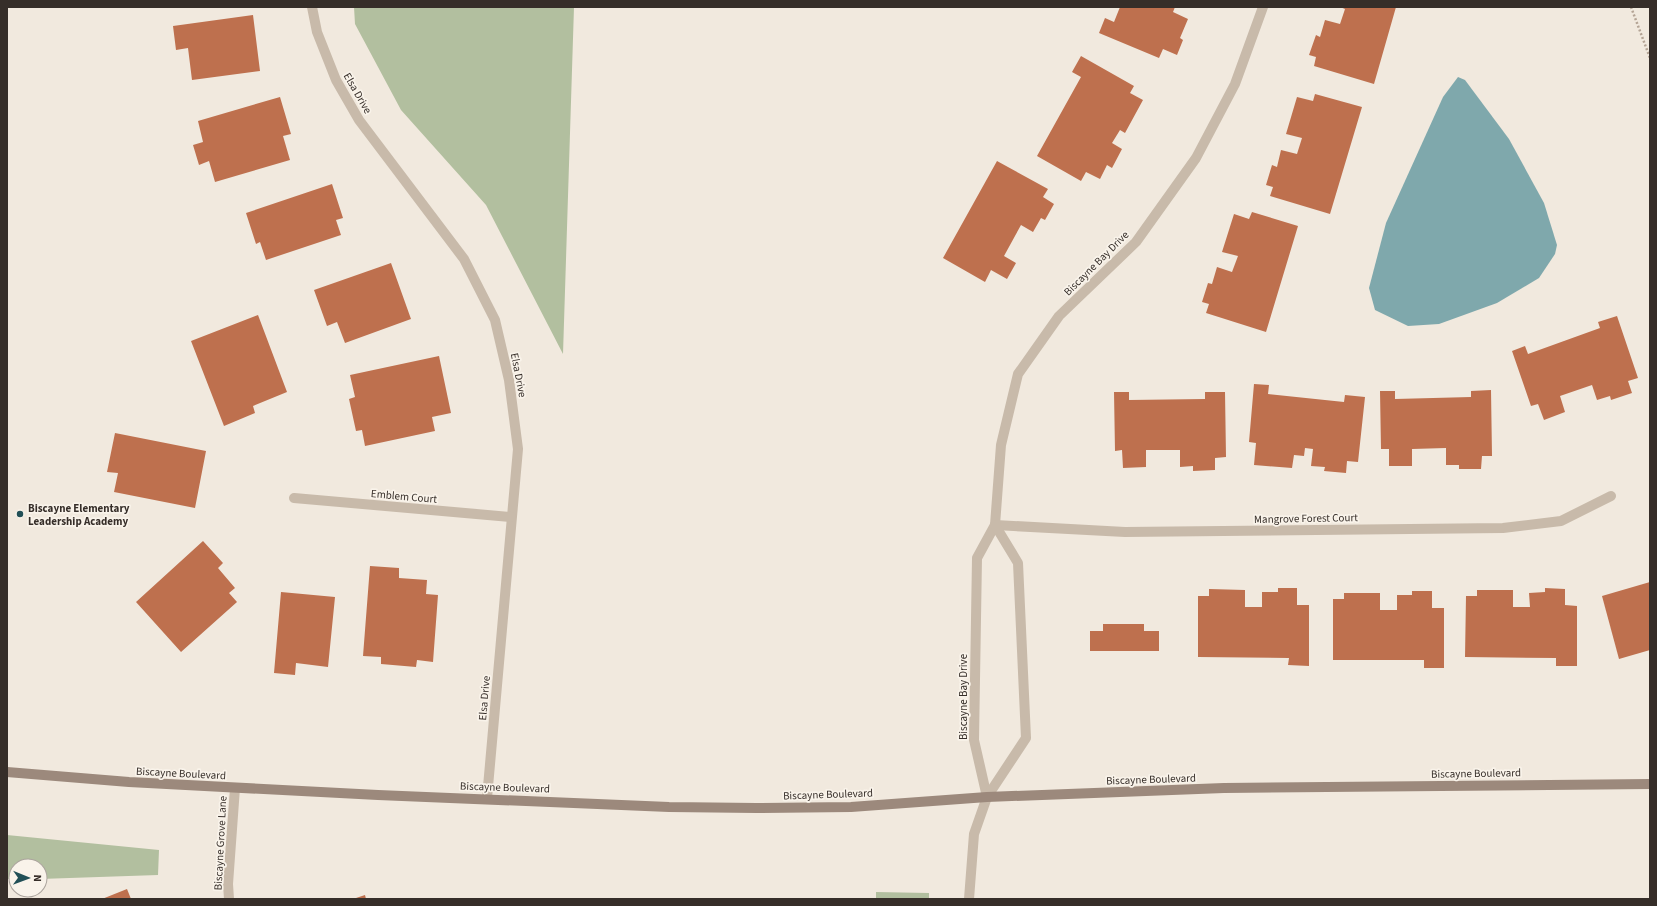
<svg xmlns="http://www.w3.org/2000/svg" width="1657" height="906" font-family="'Source Sans 3',sans-serif">
  <style>
    .green { fill: #b2bf9f }
    .water { fill: #7fa8ac }
    .building { fill: #be704e }
    .lines { fill: none; stroke-linecap: round; stroke-linejoin: round }
    .path { stroke: #b4a495; stroke-width: 2.5; stroke-dasharray: 2 2; stroke-linecap: butt }
    .street { stroke: #c8baaa; stroke-width: 10 }
    .secondary { stroke: #9c897c; stroke-width: 10 }
    .poi-dot { fill: #214f56; stroke: #f9f3ea; stroke-width: 1.5 }
    .labels { text-anchor: middle; stroke-width: 3.5; stroke-linejoin: round; paint-order: stroke }
    .street-label { font-size: 11px; fill: #362e29; stroke: #f9f3ea }
    .poi-label { font-size: 11px; font-weight: bold; fill: #362e29; stroke: #f9f3ea; text-anchor: start }
  </style>
  <rect width="100%" height="100%" fill="#f1e9de"/>
  <!-- green -->
  <g class="green">
    <polygon points="354,7 574,7 563,354 486,205 401,110 355,24"/>
    <polygon points="7,835 159,850 158,875 40,879 40,866 16,866 16,879 7,879 7,882"/>
    <polygon points="876,892 929,893 929,899 876,899"/>
  </g>
  <!-- water -->
  <polygon class="water" points="1458,77 1465,80 1509,139 1544,203 1557,245 1555,254 1539,278 1497,303 1439,324 1408,326 1375,310 1369,288 1386,223 1443,97"/>
  <!-- building -->
  <g class="building">
    <polygon points="1120,7 1175,7 1173,12 1188,19 1180,38 1183,40 1177,55 1163,49 1159,58 1099,33 1105,18 1114,22"/>
    <polygon points="1340,7 1396,7 1374,84 1314,66 1316,57 1309,55 1316,35 1320,37 1325,20 1340,24 1345,9"/>
    <polygon points="253,15 260,71 192,80 188,48 176,50 173,26"/>
    <polygon points="1081,56 1134,86 1130,93 1143,100 1125,133 1120,130 1112,143 1122,149 1112,168 1107,165 1100,179 1086,172 1081,181 1037,156 1081,77 1072,72"/>
    <polygon points="1315,94 1362,107 1330,214 1270,196 1273,187 1266,185 1272,165 1277,167 1281,150 1297,154 1302,138 1286,134 1297,97 1313,101"/>
    <polygon points="280,97 291,134 283,136 290,160 215,182 209,161 199,165 193,145 203,142 198,121"/>
    <polygon points="997,161 1048,189 1043,197 1054,204 1045,220 1041,218 1033,232 1021,225 1004,256 1016,263 1007,279 991,270 985,282 943,258"/>
    <polygon points="332,184 343,218 336,220 341,235 266,260 260,242 256,244 246,213"/>
    <polygon points="1252,212 1298,226 1266,332 1206,313 1209,304 1202,302 1208,283 1212,284 1217,267 1232,272 1238,256 1222,252 1234,214 1249,219"/>
    <polygon points="391,263 411,319 345,343 337,322 327,326 314,290"/>
    <polygon points="258,315 287,392 253,406 255,413 224,426 191,341"/>
    <polygon points="1617,316 1638,378 1628,381 1632,393 1611,400 1610,396 1597,400 1592,385 1560,396 1565,412 1544,420 1538,404 1531,406 1512,351 1525,346 1528,354 1600,328 1598,322"/>
    <polygon points="439,356 451,413 432,417 435,431 365,446 362,430 356,431 349,399 355,397 350,375"/>
    <polygon points="1254,384 1269,385 1268,394 1344,402 1345,395 1365,397 1358,462 1347,461 1346,473 1324,471 1325,467 1311,466 1313,449 1305,448 1304,456 1294,455 1292,468 1254,465 1256,443 1249,442"/>
    <polygon points="1491,390 1492,456 1482,456 1481,469 1459,469 1459,465 1446,465 1446,448 1412,449 1412,466 1389,466 1389,449 1381,449 1380,391 1395,391 1395,399 1471,397 1471,391"/>
    <polygon points="1114,392 1129,392 1129,400 1205,399 1205,392 1225,392 1226,457 1215,458 1215,470 1193,471 1193,466 1180,467 1180,450 1146,450 1146,467 1123,468 1122,450 1115,451"/>
    <polygon points="115,433 206,451 195,508 114,492 118,473 107,472"/>
    <polygon points="203,541 223,563 218,568 235,588 229,593 237,602 181,652 136,602"/>
    <polygon points="370,566 399,568 399,578 427,580 426,594 438,595 433,662 417,660 416,667 381,664 381,657 363,656"/>
    <polygon points="1650,582 1650,650 1619,659 1602,596"/>
    <polygon points="1278,588 1297,588 1297,605 1309,605 1309,666 1288,665 1289,658 1198,657 1198,596 1209,596 1209,589 1245,590 1245,607 1262,607 1262,592 1278,592"/>
    <polygon points="1545,588 1565,589 1565,605 1577,606 1577,666 1556,666 1556,658 1465,657 1466,596 1477,596 1477,590 1513,590 1513,607 1530,607 1529,593 1545,592"/>
    <polygon points="1412,591 1432,591 1432,608 1444,608 1444,668 1424,668 1424,660 1333,660 1333,599 1344,599 1344,593 1380,593 1380,610 1397,610 1397,595 1412,595"/>
    <polygon points="281,592 335,597 328,667 296,663 295,675 274,673"/>
    <polygon points="1103,624 1144,624 1144,631 1159,631 1159,651 1090,651 1090,631 1103,631"/>
    <polygon points="127,889 131,899 102,899"/>
    <polygon points="365,895 366,899 353,899"/>
  </g>
  <g class="lines">
    <!-- path -->
    <polyline class="path" points="1631,7 1650,58"/>
    <!-- street -->
    <g class="street">
      <polyline points="312,7 317,32 336,80 359,120 464,259 495,320 509,380 518,449 487,798"/>
      <polyline points="294,498 511,517"/>
      <polyline points="995,525 1125,532 1503,528 1561,521 1611,496"/>
      <polyline points="987,797 974,740 977,558 995,525 1001,445 1018,374 1059,316 1136,242 1196,158 1235,84 1263,7"/>
      <polyline points="229,899 228,884 235,788"/>
      <polyline points="969,899 974,834 987,797 1026,738 1018,563 995,525"/>
    </g>
    <!-- secondary -->
    <polyline class="secondary" points="7,772 129,782 378,795 669,807 756,808 851,807 987,797 1224,788 1650,784"/>
  </g>
  <!-- markers -->
  <circle class="poi-dot" cx="20" cy="514" r="4"/>
  <g class="labels">
    <!-- street labels -->
    <g class="street-label">
      <text transform="translate(358 93) rotate(60)" y="4">Elsa Drive</text>
      <text transform="translate(1096 263) rotate(-45)" y="4">Biscayne Bay Drive</text>
      <text transform="translate(519 375) rotate(79)" y="4">Elsa Drive</text>
      <text transform="translate(404 496) rotate(5)" y="4">Emblem Court</text>
      <text transform="translate(1306 518) rotate(-1)" y="4">Mangrove Forest Court</text>
      <text transform="translate(963 697) rotate(-90)" y="4">Biscayne Bay Drive</text>
      <text transform="translate(484 698) rotate(-85)" y="4">Elsa Drive</text>
      <text transform="translate(181 773) rotate(3)" y="4">Biscayne Boulevard</text>
      <text transform="translate(1476 773) rotate(-1)" y="4">Biscayne Boulevard</text>
      <text transform="translate(1151 779) rotate(-2)" y="4">Biscayne Boulevard</text>
      <text transform="translate(505 787) rotate(2)" y="4">Biscayne Boulevard</text>
      <text transform="translate(828 794) rotate(-2)" y="4">Biscayne Boulevard</text>
      <text transform="translate(220 843) rotate(-87)" y="4">Biscayne Grove Lane</text>
    </g>
    <!-- poi labels -->
    <g class="poi-label">
      <text x="28" y="512">Biscayne Elementary<tspan x="28" dy="13">Leadership Academy</tspan></text>
    </g>
  </g>
  <!-- border -->
  <rect width="1657" height="906" fill="none" stroke="#362e29" stroke-width="16"/>
  <!-- north arrow -->
  <g transform="translate(28 878) rotate(91)"><circle r="19" fill="#f9f3ea" stroke="#aba49d"/>
  <path d="M0-3L7 15L0 10L-7 15Z" fill="#214f56"/>
  <text y="-6" font-size="11" font-weight="bold" text-anchor="middle" fill="#362e29">N</text>
  </g>
</svg>
